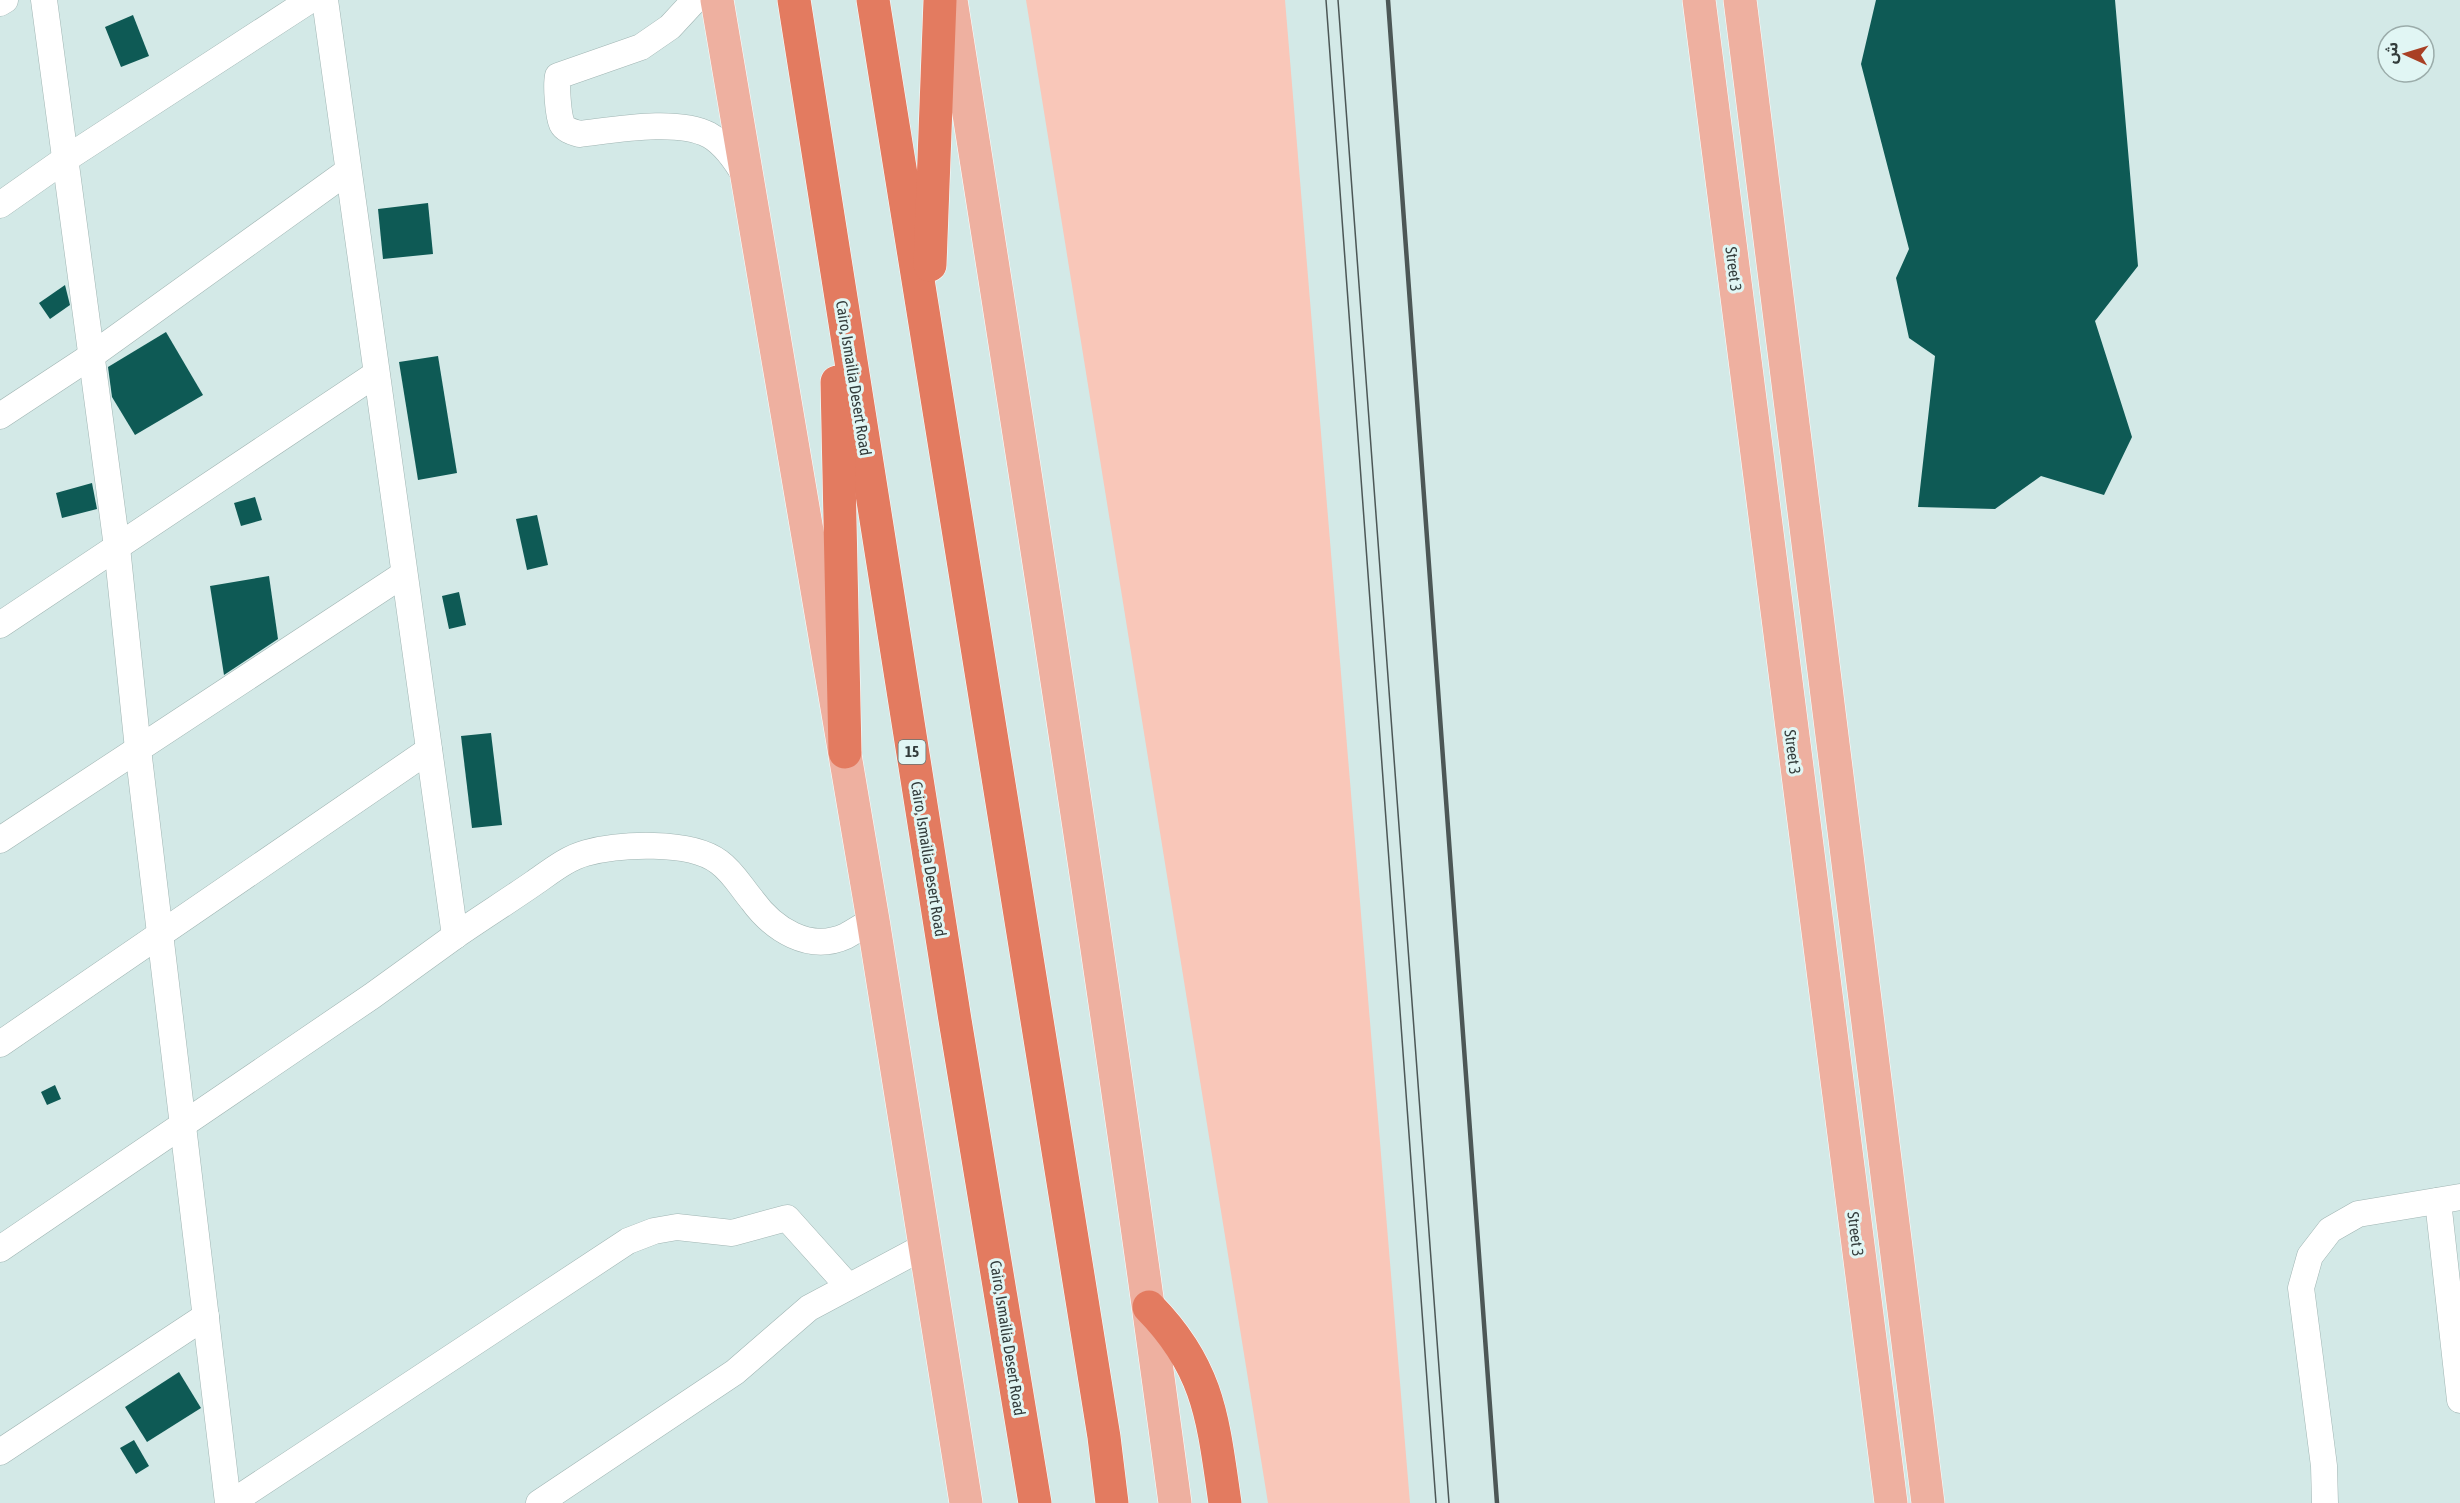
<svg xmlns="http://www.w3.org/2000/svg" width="2460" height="1503" font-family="'Asap Condensed','Noto Sans Arabic',sans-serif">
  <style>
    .green { fill: #f9c7b9 }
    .building { fill: #0e5a55 }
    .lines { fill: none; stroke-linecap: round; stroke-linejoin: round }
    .minor-casing { stroke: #a0b5b3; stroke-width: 27 }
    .major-casing { stroke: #fff; stroke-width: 34 }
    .highway-casing { stroke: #fff; stroke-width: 34 }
    .minor { stroke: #fff; stroke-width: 26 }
    .major { stroke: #eeb0a0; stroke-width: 33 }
    .highway { stroke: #e37b60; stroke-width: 33 }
    .tram { stroke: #4c5756; stroke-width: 1.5 }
    .rail { stroke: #4c5756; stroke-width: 4.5 }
    .labels { text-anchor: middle; stroke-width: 6; stroke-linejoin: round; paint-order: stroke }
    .shield { fill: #e1f6f4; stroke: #677472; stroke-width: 1.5 }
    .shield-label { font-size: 15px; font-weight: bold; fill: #333c3b }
    .street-label { font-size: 16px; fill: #333c3b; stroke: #e1f6f4 }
  </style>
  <rect width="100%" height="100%" fill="#d3e9e7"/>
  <!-- green -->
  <polygon class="green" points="1026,0 1285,0 1410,1503 1268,1503"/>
  <!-- building -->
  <g class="building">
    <polygon points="1876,0 2115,0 2138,266 2095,321 2132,437 2104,495 2041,476 1995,509 1918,507 1935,356 1909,338 1896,278 1909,249 1861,64"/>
    <polygon points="133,15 149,56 121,67 105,27"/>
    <polygon points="428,203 433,254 383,259 378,209"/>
    <polygon points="65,285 70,305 50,319 39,303"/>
    <polygon points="166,332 203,395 135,435 112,397 108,367"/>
    <polygon points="438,356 457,473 418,480 399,362"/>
    <polygon points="92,483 97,509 62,518 56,493"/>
    <polygon points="255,497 262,520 241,526 234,503"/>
    <polygon points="537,515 548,565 527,570 516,519"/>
    <polygon points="269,576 278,639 224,675 210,586"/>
    <polygon points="459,592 466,625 449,629 442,596"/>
    <polygon points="491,733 502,825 472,828 461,736"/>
    <polygon points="55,1085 61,1099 47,1105 41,1092"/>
    <polygon points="179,1372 201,1408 147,1442 125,1407"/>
    <polygon points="134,1440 149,1466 136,1474 120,1448"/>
  </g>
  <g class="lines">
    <!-- minor casing -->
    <g class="minor-casing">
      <g id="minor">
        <polyline points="44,0 117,547 138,749 228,1503"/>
        <path d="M695 0 670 27 641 47 558 76C556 85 558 115 562 124 565 130 573 132 579 134 614 130 677 118 709 135 725 144 737 162 746 178"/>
        <polyline points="0,3 5,0"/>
        <polyline points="0,205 64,160 310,0"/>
        <polyline points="0,416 91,356 348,171"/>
        <polyline points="0,625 376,374"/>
        <polyline points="0,840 404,574"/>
        <path d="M455 936C481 918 508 901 534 883 550 872 567 858 586 853 619 844 690 840 719 862 733 872 741 887 752 900 773 929 809 953 846 936 855 931 864 925 873 920"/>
        <polyline points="0,1044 429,750"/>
        <polyline points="2438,1201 2460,1400"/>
        <polyline points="0,1249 372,996 455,936 325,0"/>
        <polyline points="0,1452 206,1316"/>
        <polyline points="231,1503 628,1241 654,1231 677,1227 732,1233 787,1218 848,1286"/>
        <polyline points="539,1503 735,1372 809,1308 927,1245"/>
        <polyline points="2325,1503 2324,1466 2301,1288 2310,1256 2330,1230 2358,1214 2460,1197"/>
      </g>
    </g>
    <!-- major casing -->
    <g class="major-casing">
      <g id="major">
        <polyline points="717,0 873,920 966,1503"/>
        <path d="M951 0C1030 500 1108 1001 1175 1503"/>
        <polyline points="1699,0 1891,1503"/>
        <polyline points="1740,0 1928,1503"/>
      </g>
    </g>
    <!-- highway casing -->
    <g class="highway-casing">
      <g id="highway">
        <polyline points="794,0 955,1020 1035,1503"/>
        <polyline points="873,0 1104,1437 1112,1503"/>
        <polyline points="930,265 940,0"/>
        <polyline points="837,382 845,752"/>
        <path d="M1149 1307C1210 1369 1213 1421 1225 1503"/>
      </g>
    </g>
    <!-- minor -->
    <use href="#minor" class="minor"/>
    <!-- major -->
    <use href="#major" class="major"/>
    <!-- highway -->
    <use href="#highway" class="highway"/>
    <!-- tram -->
    <g class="tram">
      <polyline points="1326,0 1436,1503"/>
      <polyline points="1338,0 1449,1503"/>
    </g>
    <!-- rail -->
    <polyline class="rail" points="1388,0 1497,1503"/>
  </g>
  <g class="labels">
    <!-- shield labels -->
    <rect class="shield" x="898.5" y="740" width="27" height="24" rx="4.5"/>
    <g class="shield-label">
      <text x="912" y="757">15</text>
    </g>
    <!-- street labels -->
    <g class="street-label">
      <text transform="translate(1734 269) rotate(83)" y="6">Street 3</text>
      <text transform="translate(854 378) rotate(81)" y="6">Cairo, Ismailia Desert Road</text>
      <text transform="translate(1793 752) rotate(83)" y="6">Street 3</text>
      <text transform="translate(929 859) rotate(81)" y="6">Cairo, Ismailia Desert Road</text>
      <text transform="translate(1856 1234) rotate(83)" y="6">Street 3</text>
      <text transform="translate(1008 1338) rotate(81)" y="6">Cairo, Ismailia Desert Road</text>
    </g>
  </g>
  <!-- north arrow -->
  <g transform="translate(2406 54) rotate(274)"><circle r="28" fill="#e1f6f4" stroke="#9bacaa" stroke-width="1.5"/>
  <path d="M0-4.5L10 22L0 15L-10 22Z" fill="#a94025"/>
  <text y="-9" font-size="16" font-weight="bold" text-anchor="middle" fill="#333c3b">ش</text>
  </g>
</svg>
